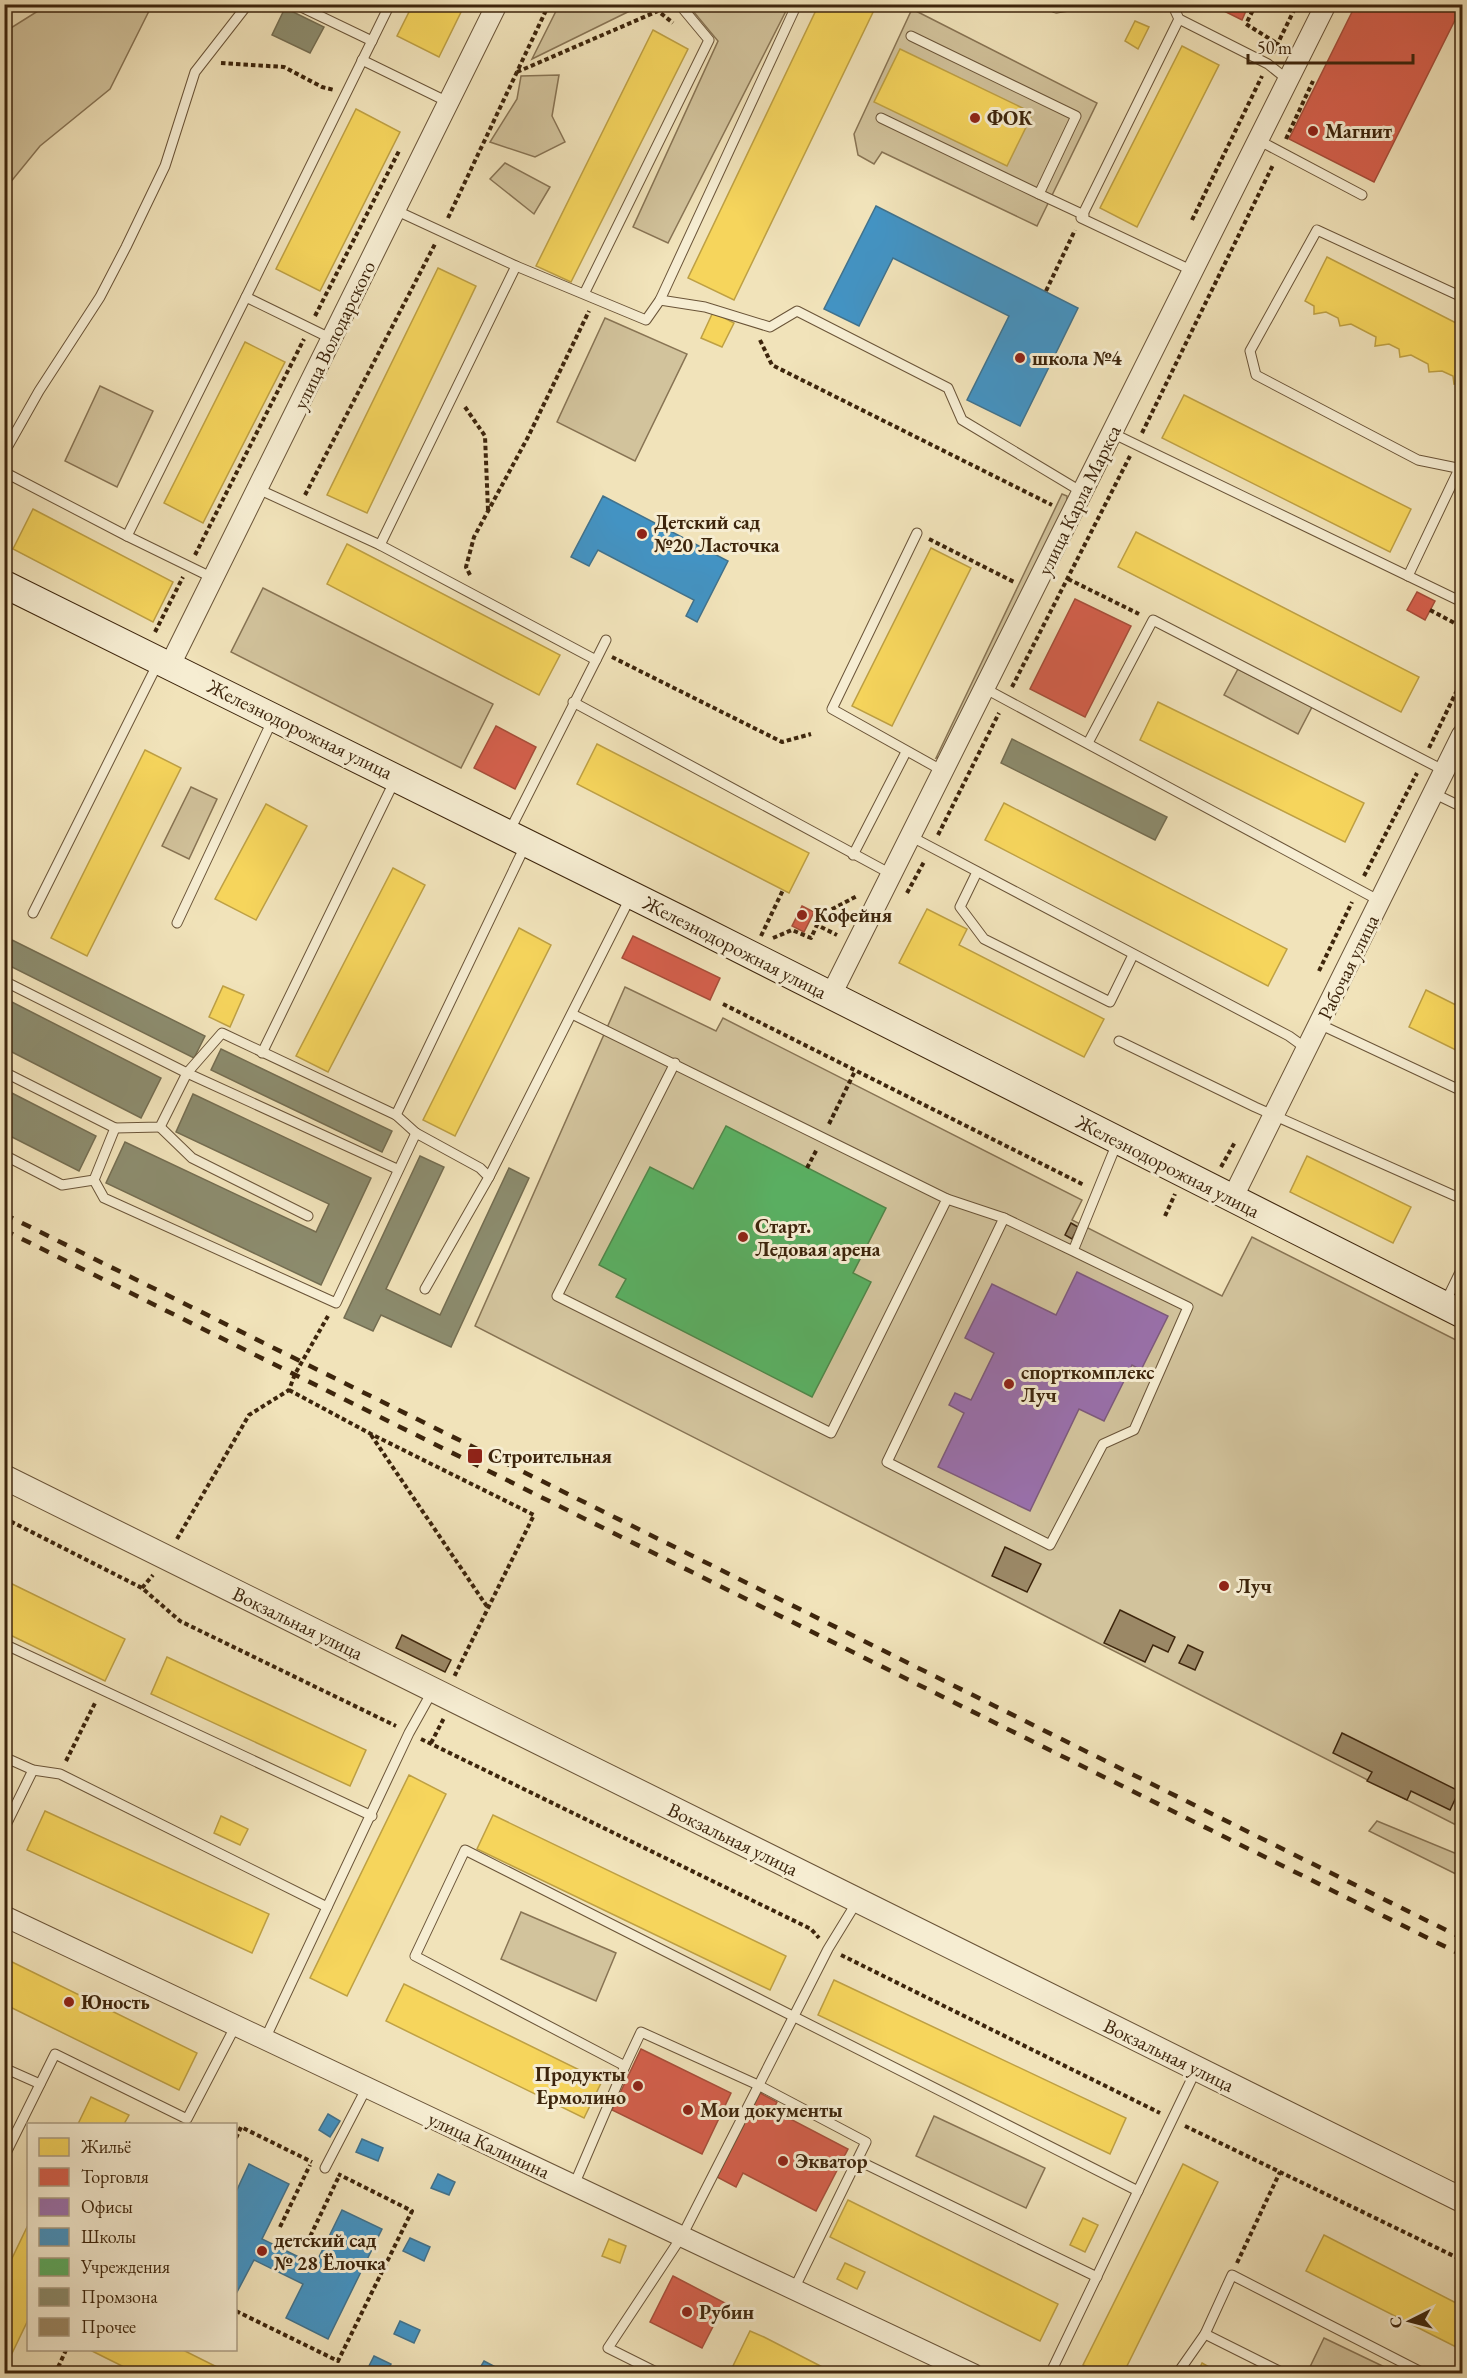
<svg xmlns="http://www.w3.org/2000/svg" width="1467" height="2378" font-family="'EB Garamond',serif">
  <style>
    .green { fill: #d2c39c; stroke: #887454; stroke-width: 1.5 }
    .homes { fill: #f6d55c; stroke: #bea044; stroke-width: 1.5 }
    .shops { fill: #d6604d; stroke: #a84e3a; stroke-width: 1.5 }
    .offices { fill: #9970ab; stroke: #7d5a7b; stroke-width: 1.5 }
    .schools { fill: #4393c3; stroke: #41728c; stroke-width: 1.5 }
    .public { fill: #5aae61; stroke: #518548; stroke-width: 1.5 }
    .industry { fill: #8c8c6e; stroke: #746d51; stroke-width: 1.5 }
    .building { fill: #9b8866; stroke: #3d250c; stroke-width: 1.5 }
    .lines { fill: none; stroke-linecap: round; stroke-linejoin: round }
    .service-casing { stroke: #6a5438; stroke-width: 11 }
    .minor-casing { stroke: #6a5438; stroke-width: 22 }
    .tertiary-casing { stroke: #6a5438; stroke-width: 26 }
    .secondary-casing { stroke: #3d250c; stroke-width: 29 }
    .path { stroke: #3d250c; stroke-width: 4; stroke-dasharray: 4.5 3; stroke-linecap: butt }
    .service { stroke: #f6edd2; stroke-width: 9 }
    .minor { stroke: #f6edd2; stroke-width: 20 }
    .tertiary { stroke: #f6edd2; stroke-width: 24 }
    .secondary { stroke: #f6edd2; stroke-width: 27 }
    .rail { stroke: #3d250c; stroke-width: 4.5; stroke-dasharray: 10 10; stroke-linecap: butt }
    .poi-dot { fill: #8f2418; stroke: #f6edd2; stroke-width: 2 }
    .labels { text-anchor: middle; stroke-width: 6; stroke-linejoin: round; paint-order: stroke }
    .poi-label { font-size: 20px; font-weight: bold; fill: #3d250c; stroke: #f6edd2; text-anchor: start }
    .street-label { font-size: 20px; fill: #3d250c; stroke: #f6edd2 }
  </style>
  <rect width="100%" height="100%" fill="#f1e3ba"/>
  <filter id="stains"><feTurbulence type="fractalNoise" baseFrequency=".00333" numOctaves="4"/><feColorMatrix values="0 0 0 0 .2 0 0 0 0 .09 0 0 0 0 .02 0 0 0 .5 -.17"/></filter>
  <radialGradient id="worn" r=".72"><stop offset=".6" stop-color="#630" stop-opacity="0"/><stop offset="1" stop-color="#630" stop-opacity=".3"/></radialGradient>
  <!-- green -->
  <g class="green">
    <polygon points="49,4 152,5 110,89 40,146 5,189 5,36 6,31"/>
    <polygon points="559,5 559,4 642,5 532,59"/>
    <polygon points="688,5 789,5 668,243 633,227 718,41"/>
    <polygon points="912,9 1097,103 1037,226 882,152 874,164 858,155 854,134"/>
    <polygon points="559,75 552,116 565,142 535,157 490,142 517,99 521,76"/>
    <polygon points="505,163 550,187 534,214 490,179"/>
    <polygon points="605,318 687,354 635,461 557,422"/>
    <polygon points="100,386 153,411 117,487 65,461"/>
    <polygon points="1062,494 1067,496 1067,503 943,756 936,758"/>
    <polygon points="263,588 493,704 461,768 231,652"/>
    <polygon points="1238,669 1312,707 1298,734 1224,695"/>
    <polygon points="191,787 217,799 189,859 162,846"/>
    <polygon points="625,987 716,1031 723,1018 1082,1200 1072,1220 1222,1296 1252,1237 1462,1343 1462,1828 475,1326"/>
    <polygon points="1377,1821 1462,1856 1462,1877 1369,1831"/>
    <polygon points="521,1912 616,1953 596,2001 501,1959"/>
    <polygon points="934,2116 1045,2168 1026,2208 916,2156"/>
    <polygon points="1324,2338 1397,2373 1317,2373 1309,2369"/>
  </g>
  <!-- homes -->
  <g class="homes">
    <polygon points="413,4 465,4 439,57 397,36"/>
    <polygon points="819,4 877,4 734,300 688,278"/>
    <polygon points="1135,21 1149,27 1138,49 1125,41"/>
    <polygon points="653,30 688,49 571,282 536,266"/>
    <polygon points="1182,46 1219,65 1137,227 1100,208"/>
    <polygon points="900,49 1033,113 1007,166 874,102"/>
    <polygon points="356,109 400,132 320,291 276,269"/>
    <polygon points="1327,257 1462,326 1462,382 1454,384 1453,376 1442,371 1429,372 1428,364 1411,355 1400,357 1399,349 1389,344 1375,346 1376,337 1351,324 1340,326 1338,318 1326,312 1314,314 1314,306 1305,301"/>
    <polygon points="438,268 476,286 367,513 327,495"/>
    <polygon points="713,312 734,323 722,347 701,338"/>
    <polygon points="245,342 285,362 203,523 164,503"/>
    <polygon points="1184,395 1411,509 1390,552 1162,438"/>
    <polygon points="33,509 173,582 153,622 13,549"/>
    <polygon points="1136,532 1419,677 1401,712 1118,567"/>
    <polygon points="347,544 560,655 539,695 327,584"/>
    <polygon points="931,548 971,568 892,726 852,706"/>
    <polygon points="1158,702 1364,803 1345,842 1140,740"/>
    <polygon points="597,744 809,853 789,893 577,784"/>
    <polygon points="145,750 181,768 87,956 51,938"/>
    <polygon points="1004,803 1287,949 1268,986 985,840"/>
    <polygon points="266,804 307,826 256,920 215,899"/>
    <polygon points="393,868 425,885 328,1072 296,1056"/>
    <polygon points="927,909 967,929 959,945 1104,1019 1084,1057 899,963"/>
    <polygon points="519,928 551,945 455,1136 423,1120"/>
    <polygon points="223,986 244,995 230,1027 209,1017"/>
    <polygon points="1426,990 1462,1008 1462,1053 1409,1027"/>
    <polygon points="1307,1156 1411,1207 1393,1243 1290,1192"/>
    <polygon points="4,1580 125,1639 105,1681 4,1632"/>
    <polygon points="167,1657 366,1750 350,1786 151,1694"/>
    <polygon points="409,1775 446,1794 347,1996 310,1978"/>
    <polygon points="45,1811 269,1914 252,1953 27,1850"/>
    <polygon points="493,1815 786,1956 770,1990 477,1849"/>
    <polygon points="221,1816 248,1829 240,1845 214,1833"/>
    <polygon points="4,1958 197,2053 179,2090 4,2004"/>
    <polygon points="834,1980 1126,2118 1110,2154 818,2015"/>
    <polygon points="404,1984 602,2081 584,2118 386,2021"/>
    <polygon points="91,2097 129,2115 124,2124 78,2124"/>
    <polygon points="1183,2164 1218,2182 1123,2374 1100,2374 1083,2365"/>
    <polygon points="848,2200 1058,2304 1040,2341 830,2237"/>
    <polygon points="1083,2218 1098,2225 1085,2252 1070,2245"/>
    <polygon points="28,2225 28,2320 4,2370 4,2275"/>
    <polygon points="1324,2235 1462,2306 1462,2350 1306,2271"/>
    <polygon points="609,2239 626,2246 620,2263 602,2256"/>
    <polygon points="845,2263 865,2272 857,2289 837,2279"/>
    <polygon points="750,2331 764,2337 836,2374 743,2374 732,2368"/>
    <polygon points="90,2350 183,2350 231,2374 138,2374"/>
    <polygon points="1202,2363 1221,2374 1197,2374"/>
  </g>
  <!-- shops -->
  <g class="shops">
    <polygon points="1210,4 1249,4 1242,20"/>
    <polygon points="1356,4 1443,4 1459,12 1374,182 1289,139"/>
    <polygon points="1417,592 1435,601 1425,620 1407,610"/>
    <polygon points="1075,599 1131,626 1085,717 1030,689"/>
    <polygon points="496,726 536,747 515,789 474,768"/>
    <polygon points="802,906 814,912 804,932 792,926"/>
    <polygon points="633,936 720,978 710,1000 622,958"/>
    <polygon points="641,2049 731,2093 702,2154 612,2110"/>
    <polygon points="760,2093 777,2102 773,2110 848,2149 816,2211 743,2173 736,2187 717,2177"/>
    <polygon points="673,2276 725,2303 702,2348 650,2322"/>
  </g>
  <!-- offices -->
  <polygon class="offices" points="1077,1272 1168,1316 1141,1370 1132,1365 1104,1421 1079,1409 1030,1511 938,1467 964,1413 949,1405 955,1393 971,1400 994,1353 965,1338 992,1284 1056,1315"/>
  <!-- schools -->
  <g class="schools">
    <polygon points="876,206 1078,308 1020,426 967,400 1009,316 893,258 859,326 824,309"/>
    <polygon points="603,496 728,561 697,622 686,616 694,600 598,550 589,566 571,557"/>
    <polygon points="328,2114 340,2121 330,2137 319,2130"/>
    <polygon points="362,2139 383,2148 378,2161 356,2152"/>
    <polygon points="249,2164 289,2184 262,2239 315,2265 342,2210 382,2229 328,2339 286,2318 303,2284 254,2260 236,2294 236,2192"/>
    <polygon points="438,2174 455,2182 449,2195 431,2188"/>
    <polygon points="410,2238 430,2247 424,2261 403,2251"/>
    <polygon points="400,2321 420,2330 414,2343 394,2334"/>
    <polygon points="374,2356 391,2364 386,2374 365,2374"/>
    <polygon points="484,2361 501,2370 500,2374 477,2373"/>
  </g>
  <!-- public -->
  <polygon class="public" points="726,1126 886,1208 853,1273 871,1282 812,1397 616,1297 626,1279 599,1265 650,1167 693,1189"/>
  <!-- industry -->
  <g class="industry">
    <polygon points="285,8 324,27 310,53 272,35"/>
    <polygon points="1012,739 1167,817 1155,840 1001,763"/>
    <polygon points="4,936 205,1036 194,1058 4,963"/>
    <polygon points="4,998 161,1078 141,1118 4,1048"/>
    <polygon points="221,1049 392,1131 382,1152 211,1070"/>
    <polygon points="4,1089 96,1136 79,1171 4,1133"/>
    <polygon points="193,1094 371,1178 321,1285 106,1183 125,1142 316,1232 329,1204 176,1132"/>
    <polygon points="420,1156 444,1167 386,1289 440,1315 509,1168 529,1178 451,1347 381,1315 373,1331 344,1318"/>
  </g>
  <!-- building -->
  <g class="building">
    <polygon points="1071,1223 1078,1227 1072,1239 1065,1235"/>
    <polygon points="1005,1547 1041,1564 1027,1592 992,1576"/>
    <polygon points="1120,1610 1175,1637 1168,1652 1153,1645 1145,1662 1104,1643"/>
    <polygon points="402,1635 451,1660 445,1672 396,1648"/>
    <polygon points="1188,1645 1203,1652 1195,1670 1179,1663"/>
    <polygon points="1342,1733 1459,1791 1450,1810 1411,1791 1407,1800 1367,1781 1372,1772 1333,1753"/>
  </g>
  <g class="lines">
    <!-- service casing -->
    <g class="service-casing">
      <g id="service">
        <polyline points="295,4 372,41"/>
        <polyline points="1046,4 1056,8 1083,4"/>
        <polyline points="1172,4 1179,19 1268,64 1288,80"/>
        <polyline points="1179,19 1081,218 1193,271"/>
        <polyline points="362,60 448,102"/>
        <polyline points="881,118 1039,194 1076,116 911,36"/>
        <polyline points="1258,140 1362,195"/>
        <polyline points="1039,194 1084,215"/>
        <polyline points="395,210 516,266 380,545 596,660 606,640"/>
        <polyline points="516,266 646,320 660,300 797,4"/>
        <polyline points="585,292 709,40 679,4"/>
        <polyline points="246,297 390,4"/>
        <polyline points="1462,297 1317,230 1250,351 1256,375 1418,460 1462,469"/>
        <polyline points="660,300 705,307 770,327 797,311 948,388 962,420 1082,492"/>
        <polyline points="1112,433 1462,602"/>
        <polyline points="4,453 39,391 100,297 126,247 165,166 195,72 248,4"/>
        <polyline points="4,472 127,536"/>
        <polyline points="258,489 380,545"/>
        <polyline points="917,533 832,709 943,771"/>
        <polyline points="1408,576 1459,469"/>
        <polyline points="213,578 127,536 246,297 332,339"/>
        <polyline points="984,688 1380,901"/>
        <polyline points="573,702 891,874"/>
        <polyline points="1088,743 1153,620 1445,771"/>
        <polyline points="1433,793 1462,807"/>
        <polyline points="509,832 596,660"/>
        <polyline points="910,836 1289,1036 1307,1049"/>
        <polyline points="853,855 906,752"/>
        <polyline points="977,872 960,907 984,939 1110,1002 1133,955"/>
        <polyline points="33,913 158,663"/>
        <polyline points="177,923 273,719"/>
        <polyline points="4,981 187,1073 397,1169"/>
        <polyline points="572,1014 947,1199 831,1433 557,1296 675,1063"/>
        <polyline points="1319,1024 1462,1091"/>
        <polyline points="1119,1041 1255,1107 1462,1199"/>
        <polyline points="262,1053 395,780"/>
        <polyline points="4,1072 115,1128 94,1180 62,1185 4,1155"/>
        <polyline points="396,1115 526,844"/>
        <polyline points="160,1127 192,1158 308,1216"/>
        <polyline points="115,1128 160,1127 187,1073 222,1033 396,1115 416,1133"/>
        <polyline points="489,1177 630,898"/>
        <polyline points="94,1180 104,1198 336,1303 416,1133 480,1168 489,1177 425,1289"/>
        <polyline points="947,1199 1004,1218"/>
        <polyline points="1073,1251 1188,1307 1134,1430 1103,1444 1050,1545 887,1462 1004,1218 1073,1251 1117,1143"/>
        <polyline points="1445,1303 1462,1268"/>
        <polyline points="4,1644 372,1816"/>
        <polyline points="4,1757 33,1770 60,1774 327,1907"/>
        <polyline points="4,1829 33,1770"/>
        <polyline points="265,2039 409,1733 433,1690"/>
        <polyline points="4,2068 40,2084"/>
        <polyline points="4,2157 55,2054 187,2119 236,2025"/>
        <polyline points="857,2160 1097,2277"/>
        <polyline points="325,2168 367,2087"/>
        <polyline points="574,2185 625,2066"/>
        <polyline points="794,2289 866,2142 758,2085 641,2032 625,2066 415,1956 465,1850 1138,2191"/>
        <polyline points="1205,2334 1285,2374"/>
        <polyline points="660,2374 608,2348 682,2236 828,1949 858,1900"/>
        <polyline points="1050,2374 1196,2070"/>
        <polyline points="1177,2374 1205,2334 1232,2275 1425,2374"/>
      </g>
    </g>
    <!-- minor casing -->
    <g class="minor-casing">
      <g id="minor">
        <polyline points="170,665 497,4"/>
        <polyline points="831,995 1326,4"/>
        <polyline points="1232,1199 1462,735"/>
        <polyline points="4,1916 973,2374"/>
      </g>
    </g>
    <!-- tertiary casing -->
    <g class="tertiary-casing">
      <polyline id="tertiary" points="4,1477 1462,2200"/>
    </g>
    <!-- secondary casing -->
    <g class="secondary-casing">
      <polyline id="secondary" points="4,584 688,923 1462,1314"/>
    </g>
    <!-- path -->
    <g class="path">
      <polyline points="1256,4 1246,24 1278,44"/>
      <polyline points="1288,4 1296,8"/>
      <polyline points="1273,53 1297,4"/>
      <polyline points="221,63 284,67 322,87 334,90"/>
      <polyline points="517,72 658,11 673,23"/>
      <polyline points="1286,139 1313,81"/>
      <polyline points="448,218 549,4"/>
      <polyline points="1192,220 1262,76"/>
      <polyline points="1046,291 1075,230"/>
      <polyline points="315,316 400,149"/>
      <polyline points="760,340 772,365 1052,505"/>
      <polyline points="465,407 485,436 488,510"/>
      <polyline points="1142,433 1273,165"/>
      <polyline points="305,495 435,244"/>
      <polyline points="929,539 1016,583"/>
      <polyline points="195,555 304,339"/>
      <polyline points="470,575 466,567 474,537 528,437 589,311"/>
      <polyline points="1068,579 1139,614"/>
      <polyline points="1430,610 1462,627"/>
      <polyline points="155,632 183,577"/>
      <polyline points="612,657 782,742 811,734"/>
      <polyline points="1012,687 1130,456"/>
      <polyline points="1429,748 1462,680"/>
      <polyline points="938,835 999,713"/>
      <polyline points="1364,876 1417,773"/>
      <polyline points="907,893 925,860"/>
      <polyline points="817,925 823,914 857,896"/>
      <polyline points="761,936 783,890"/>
      <polyline points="773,938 792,930 811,938 817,925 837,935"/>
      <polyline points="1319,971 1352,902"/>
      <polyline points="723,1004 1084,1185"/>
      <polyline points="829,1124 855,1071"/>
      <polyline points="1221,1167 1235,1142"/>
      <polyline points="807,1168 817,1149"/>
      <polyline points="1165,1216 1175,1194"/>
      <polyline points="289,1390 371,1434 534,1515 454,1677"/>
      <polyline points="371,1435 488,1608"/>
      <polyline points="4,1518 142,1588 180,1621 396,1726"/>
      <polyline points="177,1539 249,1415 289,1390 295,1374 328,1316"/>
      <polyline points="142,1588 153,1575"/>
      <polyline points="421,1739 811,1929 819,1938"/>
      <polyline points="431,1743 444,1718"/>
      <polyline points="66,1761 95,1703"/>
      <polyline points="841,1955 1160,2113"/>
      <polyline points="1185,2126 1462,2260"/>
      <polyline points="236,2138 241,2127 312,2162"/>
      <polyline points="280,2227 310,2165"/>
      <polyline points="307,2243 339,2176"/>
      <polyline points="1237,2263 1280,2172"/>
      <polyline points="236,2311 338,2361 412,2211 338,2174"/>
      <polyline points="55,2374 66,2350"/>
    </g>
    <!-- service -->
    <use href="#service" class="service"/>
    <!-- minor -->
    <use href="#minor" class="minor"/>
    <!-- tertiary -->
    <use href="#tertiary" class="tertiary"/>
    <!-- secondary -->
    <use href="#secondary" class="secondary"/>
    <!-- rail -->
    <g class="rail">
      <polyline points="4,1214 1462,1938"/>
      <polyline points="4,1230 1462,1955"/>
    </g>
  </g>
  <!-- markers -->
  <g class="poi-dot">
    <circle cx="975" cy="118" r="6"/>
    <circle cx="1313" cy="131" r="6"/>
    <circle cx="1020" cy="358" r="6"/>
    <circle cx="642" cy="534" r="6"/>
    <circle cx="802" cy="915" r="6"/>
    <circle cx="743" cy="1237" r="6"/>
    <circle cx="1009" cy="1384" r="6"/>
    <rect x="467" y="1448" width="16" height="16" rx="3"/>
    <circle cx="1224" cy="1586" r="6"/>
    <circle cx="69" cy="2002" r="6"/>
    <circle cx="638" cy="2086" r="6"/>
    <circle cx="688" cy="2110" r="6"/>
    <circle cx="783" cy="2161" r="6"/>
    <circle cx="262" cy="2251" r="6"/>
    <circle cx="687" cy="2312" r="6"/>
  </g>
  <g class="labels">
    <!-- poi labels -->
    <g class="poi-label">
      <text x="987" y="125">ФОК</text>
      <text x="1325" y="138">Магнит</text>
      <text x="1032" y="365">школа №4</text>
      <text x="654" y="529">Детский сад<tspan x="654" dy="23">№20 Ласточка</tspan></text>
      <text x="814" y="922">Кофейня</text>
      <text x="755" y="1233">Старт.<tspan x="755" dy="23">Ледовая арена</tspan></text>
      <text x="1021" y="1379">спорткомплекс<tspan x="1021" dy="23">Луч</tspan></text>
      <text x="488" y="1463">Строительная</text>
      <text x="1236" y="1593">Луч</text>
      <text x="81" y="2009">Юность</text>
      <text x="626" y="2081" text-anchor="end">Продукты<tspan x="626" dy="23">Ермолино</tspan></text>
      <text x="700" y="2117">Мои документы</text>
      <text x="795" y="2168">Экватор</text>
      <text x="274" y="2247">детский сад<tspan x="274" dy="23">№ 28 Ёлочка</tspan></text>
      <text x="699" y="2319">Рубин</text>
    </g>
    <!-- street labels -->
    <g class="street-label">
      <text transform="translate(334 335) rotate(-64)" y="7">улица Володарского</text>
      <text transform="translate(1079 500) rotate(-64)" y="7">улица Карла Маркса</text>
      <text transform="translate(300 729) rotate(26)" y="7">Железнодорожная улица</text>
      <text transform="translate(735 947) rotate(27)" y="7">Железнодорожная улица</text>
      <text transform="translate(1348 967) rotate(-64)" y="7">Рабочая улица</text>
      <text transform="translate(1168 1166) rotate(27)" y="7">Железнодорожная улица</text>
      <text transform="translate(298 1623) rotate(26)" y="7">Вокзальная улица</text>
      <text transform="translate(733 1839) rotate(26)" y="7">Вокзальная улица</text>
      <text transform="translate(1169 2055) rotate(26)" y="7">Вокзальная улица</text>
      <text transform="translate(489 2145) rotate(25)" y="7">улица Калинина</text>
    </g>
  </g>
  <!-- margin -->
  <rect width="1467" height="2378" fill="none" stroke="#f1e3ba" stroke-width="24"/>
  <rect x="6" y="6" width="1455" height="2366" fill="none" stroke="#3d250c" stroke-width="3"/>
  <rect x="12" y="12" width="1443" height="2354" fill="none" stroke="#3d250c" stroke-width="1.5"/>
  <!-- legend -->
  <rect x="27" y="2123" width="210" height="228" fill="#f6edd2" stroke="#ac9d83" stroke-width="1.5"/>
  <rect x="39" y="2138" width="30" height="18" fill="#f6d55c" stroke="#ac9d83" stroke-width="1.5"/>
  <text x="81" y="2153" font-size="18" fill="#3d250c">Жильё</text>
  <rect x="39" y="2168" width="30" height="18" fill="#d6604d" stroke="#ac9d83" stroke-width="1.5"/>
  <text x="81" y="2183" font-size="18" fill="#3d250c">Торговля</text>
  <rect x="39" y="2198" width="30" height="18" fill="#9970ab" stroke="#ac9d83" stroke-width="1.5"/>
  <text x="81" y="2213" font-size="18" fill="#3d250c">Офисы</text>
  <rect x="39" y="2228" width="30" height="18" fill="#4393c3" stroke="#ac9d83" stroke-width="1.5"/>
  <text x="81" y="2243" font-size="18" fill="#3d250c">Школы</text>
  <rect x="39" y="2258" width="30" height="18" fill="#5aae61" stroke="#ac9d83" stroke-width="1.5"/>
  <text x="81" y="2273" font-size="18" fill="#3d250c">Учреждения</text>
  <rect x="39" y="2288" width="30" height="18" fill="#8c8c6e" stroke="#ac9d83" stroke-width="1.5"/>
  <text x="81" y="2303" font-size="18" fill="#3d250c">Промзона</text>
  <rect x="39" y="2318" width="30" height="18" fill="#9b8866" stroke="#ac9d83" stroke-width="1.5"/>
  <text x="81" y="2333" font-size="18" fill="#3d250c">Прочее</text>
  <!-- north arrow -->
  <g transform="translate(1410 2321) rotate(264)" stroke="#f6edd2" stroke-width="4.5" paint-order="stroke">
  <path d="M0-4.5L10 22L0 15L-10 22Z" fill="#3d250c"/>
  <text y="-9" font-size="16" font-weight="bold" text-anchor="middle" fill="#3d250c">С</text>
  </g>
  <!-- scale -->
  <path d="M1248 54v9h165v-9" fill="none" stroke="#3d250c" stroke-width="3"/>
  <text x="1257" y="54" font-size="18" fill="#3d250c" stroke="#f6edd2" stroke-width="4.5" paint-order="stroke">50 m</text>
  <rect width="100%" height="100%" filter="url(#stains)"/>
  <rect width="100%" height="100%" fill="url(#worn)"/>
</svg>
